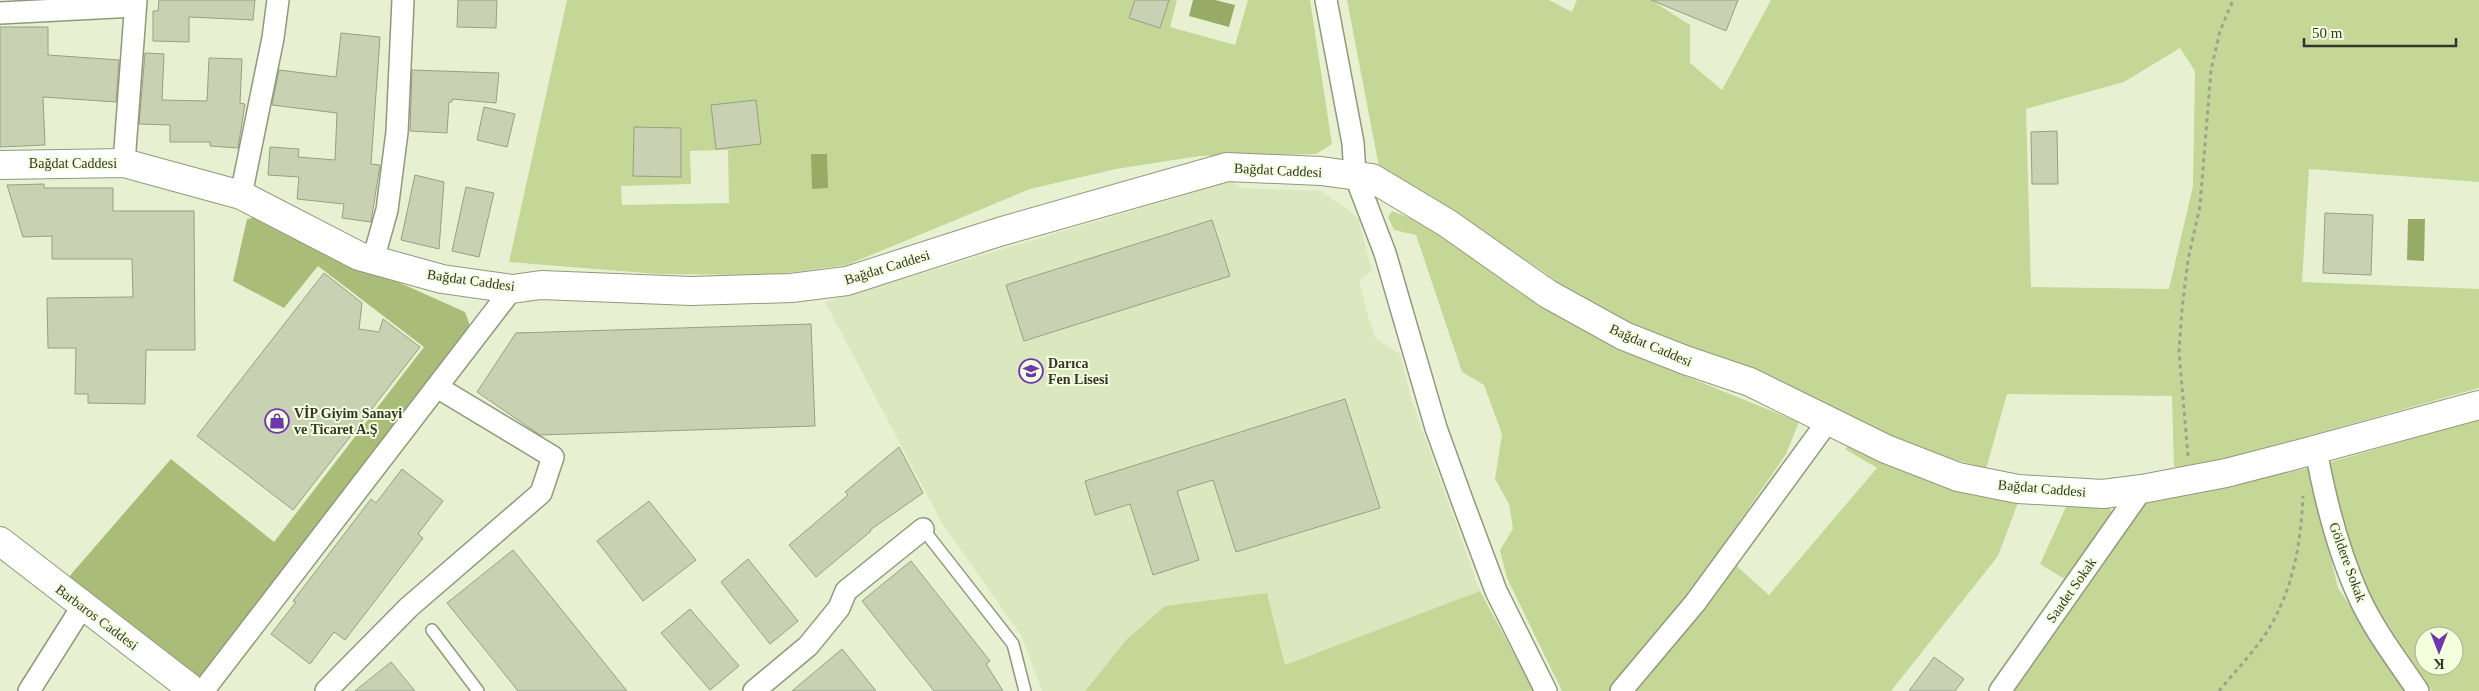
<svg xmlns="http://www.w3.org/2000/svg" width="2479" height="691" font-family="'Times New Roman',serif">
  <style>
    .built { fill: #dbe7bf }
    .green { fill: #c4d797; fill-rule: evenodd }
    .forest { fill: #aabd78 }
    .water { fill: #98ab66 }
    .building { fill: #c8d2b3; stroke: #97a082 }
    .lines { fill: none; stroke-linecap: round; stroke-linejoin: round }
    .lane-casing { stroke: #90997b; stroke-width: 14 }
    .street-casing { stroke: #90997b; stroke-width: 24 }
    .secondary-casing { stroke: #90997b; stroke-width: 30 }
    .path { stroke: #9da48c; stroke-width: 3; stroke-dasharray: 4 4; stroke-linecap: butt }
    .lane { stroke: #fff; stroke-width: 11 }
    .street { stroke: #fff; stroke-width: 21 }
    .secondary { stroke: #fff; stroke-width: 28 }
    .labels { text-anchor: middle; stroke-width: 4; stroke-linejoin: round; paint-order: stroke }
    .street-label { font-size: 14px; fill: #323529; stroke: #f4ffde }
    .poi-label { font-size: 14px; font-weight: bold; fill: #323529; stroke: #f4ffde; text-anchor: start }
  </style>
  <rect width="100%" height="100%" fill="#e7f1d1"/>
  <!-- built -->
  <polygon class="built" points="1232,181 1241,188 1322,191 1358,218 1372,271 1359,281 1368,316 1376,339 1400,354 1413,404 1480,591 1285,665 1127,639 1085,691 1042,691 1022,637 942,523 825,302"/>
  <!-- green -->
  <g class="green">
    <path d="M567 0H1177L1170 27 1235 45 1248 0H1310L1332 144 1316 154 1199 156 1116 169 1030 189 847 265 772 275 658 274 509 262ZM728 150 729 203 622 205 621 186 691 184 690 151Z"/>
    <path d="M1347 0H1549L1572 12 1577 0H1651L1690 25V63L1722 90 1771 0H2479V182L2309 169 2302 282 2479 289V388L2202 466 2174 467 2172 396 2007 394 1986 469 1911 446 1760 374 1603 316 1540 269 1398 179 1380 172ZM2180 48 2195 71 2193 186 2169 289 2031 287 2026 109 2124 82Z"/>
    <polygon points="1392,211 1429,225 1530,295 1631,354 1799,422 1786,454 1702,576 1610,691 1562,691 1507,578 1500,550 1513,529 1509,504 1495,479 1502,434 1484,385 1462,372 1416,235 1394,230 1388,217"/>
    <path d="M2479 419V691H2432L2369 596 2331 488 2328 463ZM2424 636H2454V666H2424Z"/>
    <path d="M1850 444C1906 470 1956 495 2019 500L1998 556 1891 691H1628L1731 561 1769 595 1877 468 1845 449Z"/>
    <polygon points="2309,468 2338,588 2408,691 2014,691 2147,502"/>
    <polygon points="2067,505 2110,508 2114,518 2068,581 2040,564"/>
    <polygon points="1480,591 1534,691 1085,691 1127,639 1165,606 1267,593 1285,665"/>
  </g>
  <!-- forest -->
  <polygon class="forest" points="260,217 360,265 465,312 472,331 200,683 67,579 171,459 274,542 424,347 318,266 284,308 233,281 247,219"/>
  <!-- water -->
  <g class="water">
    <polygon points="1193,0 1215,0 1235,5 1229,27 1189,16"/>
    <polygon points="811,154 827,154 828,188 812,189"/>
    <polygon points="2408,219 2425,219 2424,261 2407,260"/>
  </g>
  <!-- building -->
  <g class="building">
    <polygon points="159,0 255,0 253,20 189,17 189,42 153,41 153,11 158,11"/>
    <polygon points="458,0 497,0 496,28 457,27"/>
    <polygon points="1135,0 1169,0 1160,28 1129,18"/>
    <polygon points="1651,0 1738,0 1726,31"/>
    <polygon points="0,27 48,27 48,55 119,60 116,102 43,97 45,145 0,147"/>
    <polygon points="341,33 380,37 371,164 380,165 371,222 342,218 344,204 297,199 299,177 268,175 270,147 299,149 298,157 335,160 337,113 272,105 279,70 336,77"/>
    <polygon points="145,53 164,54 162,100 207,101 209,58 242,59 240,103 245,104 238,148 210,146 210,142 170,142 170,125 139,124"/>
    <polygon points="412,70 499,73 496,103 452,99 452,102 449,102 447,133 410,131"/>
    <polygon points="756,100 761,144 716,149 711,105"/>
    <polygon points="484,107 515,114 507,147 477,140"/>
    <polygon points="634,127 681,128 681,177 633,176"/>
    <polygon points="2057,131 2058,184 2032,184 2031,132"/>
    <polygon points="415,175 444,182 439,249 401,240"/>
    <polygon points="44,184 44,188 113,188 113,211 194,211 195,350 146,350 145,404 88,403 88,394 75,394 76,348 48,348 47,298 133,297 132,259 52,259 52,236 23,237 7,185"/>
    <polygon points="466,187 494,193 479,257 452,251"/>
    <polygon points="2325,213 2373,215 2371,275 2323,273"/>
    <polygon points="1212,220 1230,276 1024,341 1006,285"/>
    <polygon points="324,273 362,303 359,329 379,332 383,319 420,347 293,510 197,436"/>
    <polygon points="811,324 815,426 540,435 477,392 516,333"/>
    <polygon points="1345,399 1380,508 1236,552 1213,480 1177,491 1199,560 1153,575 1130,504 1095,515 1085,481"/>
    <polygon points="899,447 923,493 870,530 871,531 816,577 789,545 848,495 845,492"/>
    <polygon points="402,469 443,501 418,534 423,538 345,640 334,632 310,664 271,634 296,602 293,601 371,499 376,503"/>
    <polygon points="649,501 696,560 643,601 597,541"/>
    <polygon points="513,550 557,604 627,691 518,691 491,657 447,603"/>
    <polygon points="748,559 798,621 770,644 721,582"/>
    <polygon points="911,561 990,661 986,664 1003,691 934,691 862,601"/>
    <polygon points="690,609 739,666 710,690 661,633"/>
    <polygon points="842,649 876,691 792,691"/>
    <polygon points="1934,657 1964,679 1955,691 1909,691"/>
    <polygon points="391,662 415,691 355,691"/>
  </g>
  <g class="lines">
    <!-- lane casing -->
    <g class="lane-casing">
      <g id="lane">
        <polyline points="923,529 1013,644 1025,691"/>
        <polyline points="432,630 478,691"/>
      </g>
    </g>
    <!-- street casing -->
    <g class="street-casing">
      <g id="street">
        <polyline points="1326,0 1353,143 1355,175 1385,253 1436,428 1462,500 1496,591 1546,691"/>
        <polyline points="0,13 135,6"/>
        <polyline points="124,163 136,0"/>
        <polyline points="241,195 273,38 278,0"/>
        <polyline points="373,260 387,210 397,132 403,0"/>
        <path d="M2316 450C2325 499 2338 551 2359 597 2374 630 2398 661 2418 691"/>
        <polyline points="29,691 82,607"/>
        <polyline points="203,691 512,289"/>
        <polyline points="326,691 409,607 541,493 553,457 437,387"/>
        <polyline points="754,691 808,646 839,608 846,591 923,529"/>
        <polyline points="1621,691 1695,603 1828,421"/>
        <polyline points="2000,691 2142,489"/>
      </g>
    </g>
    <!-- secondary casing -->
    <g class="secondary-casing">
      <g id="secondary">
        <polyline points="0,165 124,163 241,195 359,256 442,279 512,289 541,285 691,291 791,288 847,281 999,232 1227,167 1321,171 1372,178 1447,223 1548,294 1624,336 1685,360 1750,382 1886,449 1958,477 2018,489 2103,494 2142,489 2226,473 2303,453 2479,405"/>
        <polyline points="0,541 194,691"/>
      </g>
    </g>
    <!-- path -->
    <g class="path">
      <polyline points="2188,456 2179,352 2182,309 2188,260 2200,206 2211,70 2220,31 2233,0"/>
      <path d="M2219 691C2236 670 2258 648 2271 625 2294 585 2301 541 2303 496"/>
    </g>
    <!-- lane -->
    <use href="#lane" class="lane"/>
    <!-- street -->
    <use href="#street" class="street"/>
    <!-- secondary -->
    <use href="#secondary" class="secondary"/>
  </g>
  <!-- icons -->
  <defs>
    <g id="school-ring" transform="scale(1.25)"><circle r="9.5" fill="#f4ffde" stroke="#6f37ad" stroke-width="1.5"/><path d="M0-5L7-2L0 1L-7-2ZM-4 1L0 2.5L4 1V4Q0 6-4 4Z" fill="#6f37ad"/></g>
    <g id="shop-ring" transform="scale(1.25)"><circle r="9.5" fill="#f4ffde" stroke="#6f37ad" stroke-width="1.5"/><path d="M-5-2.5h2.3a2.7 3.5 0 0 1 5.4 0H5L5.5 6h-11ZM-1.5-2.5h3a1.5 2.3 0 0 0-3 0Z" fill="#6f37ad"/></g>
  </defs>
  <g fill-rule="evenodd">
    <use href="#school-ring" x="1031" y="371"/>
    <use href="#shop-ring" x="277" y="421"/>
  </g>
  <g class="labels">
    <!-- street labels -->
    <g class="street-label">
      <text x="73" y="168">Bağdat Caddesi</text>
      <text transform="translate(1278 170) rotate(3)" y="5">Bağdat Caddesi</text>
      <text transform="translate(887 267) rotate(-17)" y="5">Bağdat Caddesi</text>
      <text transform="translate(471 280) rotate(8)" y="5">Bağdat Caddesi</text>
      <text transform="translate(1651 345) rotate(23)" y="5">Bağdat Caddesi</text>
      <text transform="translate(2042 488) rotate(5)" y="5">Bağdat Caddesi</text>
      <text transform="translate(2348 562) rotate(70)" y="5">Göldere Sokak</text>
      <text transform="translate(2071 590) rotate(-55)" y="5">Saadet Sokak</text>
      <text transform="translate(97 617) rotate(37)" y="5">Barbaros Caddesi</text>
    </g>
    <!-- poi labels -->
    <g class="poi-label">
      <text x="1048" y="368">Darıca<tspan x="1048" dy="16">Fen Lisesi</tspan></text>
      <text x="294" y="418">VİP Giyim Sanayi<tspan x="294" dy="16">ve Ticaret A.Ş</tspan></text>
    </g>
  </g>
  <!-- north arrow -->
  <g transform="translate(2439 651) rotate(180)"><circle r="24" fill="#f4ffde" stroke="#a6ae96"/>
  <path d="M0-4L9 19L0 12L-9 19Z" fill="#6f37ad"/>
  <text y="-8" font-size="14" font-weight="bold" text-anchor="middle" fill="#323529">K</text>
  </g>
  <!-- scale -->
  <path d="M2304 38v8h152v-8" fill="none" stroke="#323529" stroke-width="2.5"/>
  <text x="2312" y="38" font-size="15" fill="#323529" stroke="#f4ffde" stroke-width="4" paint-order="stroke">50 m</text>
</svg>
